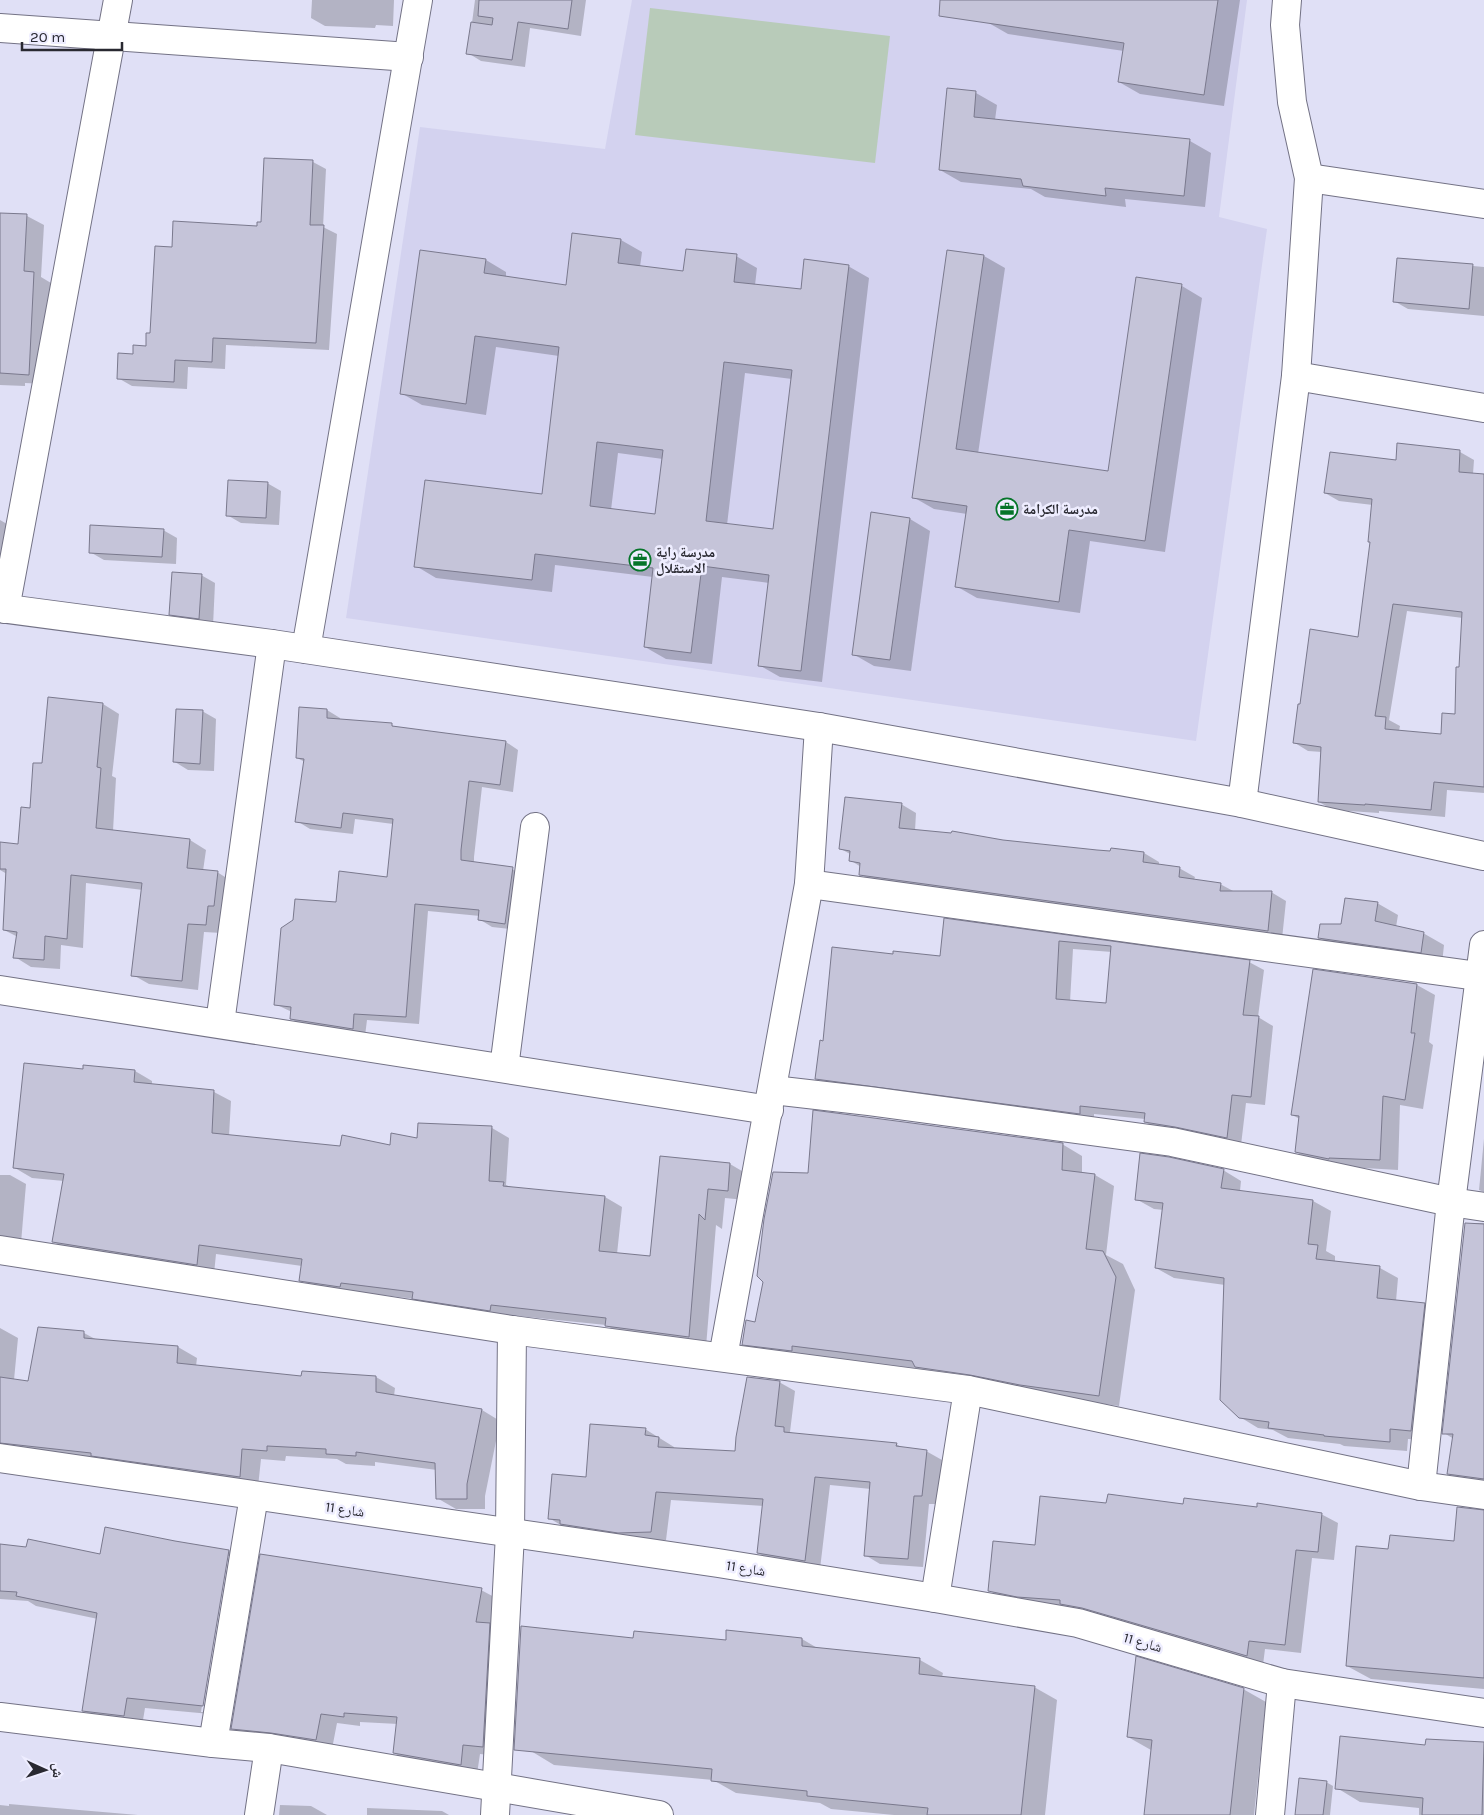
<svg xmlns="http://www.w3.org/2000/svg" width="1484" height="1815" font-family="Karla,'Noto Naskh Arabic',sans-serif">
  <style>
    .built { fill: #d3d2ef }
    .pitch { fill: #b8cbb9 }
    .shadow { fill: #0003; fill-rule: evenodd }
    .building { fill: #c5c4d9; stroke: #7a798d; fill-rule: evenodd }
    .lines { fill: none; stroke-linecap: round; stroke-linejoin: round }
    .street-casing { stroke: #737285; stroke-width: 30 }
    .street { stroke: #fff; stroke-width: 28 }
    .labels { text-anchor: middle; stroke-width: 5; stroke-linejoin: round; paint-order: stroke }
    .poi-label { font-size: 14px; font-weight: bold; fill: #292931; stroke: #eeedff; text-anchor: start }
    .street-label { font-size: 14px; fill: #292931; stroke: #eeedff }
  </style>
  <rect width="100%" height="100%" fill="#e0e0f6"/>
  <!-- built -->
  <polygon class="built" points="632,0 1247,0 1219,217 1267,229 1196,741 346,618 420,127 605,149"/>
  <!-- pitch -->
  <polygon class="pitch" points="650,8 890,36 875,163 635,135"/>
  <!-- shadow -->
  <g class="shadow">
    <polygon points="312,0 394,0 393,26 376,25 375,28 325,26 311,18"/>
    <polygon points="475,0 586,0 581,36 530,28 525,67 481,61 468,53"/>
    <polygon points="990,0 1240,0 1224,106 1140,94 1119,82 1124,51 1008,34 987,22"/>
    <polygon points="949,90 976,93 997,105 995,120 1190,141 1211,153 1205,207 1125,199 1126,207 1045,197 1031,189 961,182 940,170"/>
    <polygon points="266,159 313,162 326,169 323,227 337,234 329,350 226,345 225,369 188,367 187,389 132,386 118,378 134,355 147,347 173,248 258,227 262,223"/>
    <polygon points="0,214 27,216 44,225 41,277 51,283 45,384 25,383 25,386 0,385"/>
    <path d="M573 234 621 240 642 252 640 267 684 272 736 256 757 268 755 285 802 291 848 266 869 278 822 682 780 677 759 665 769 583 722 577 712 664 666 659 645 647 653 577 555 565 552 592 436 578 416 566 543 495 559 356 496 347 486 415 422 405 401 393 486 260 506 272V277L567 286ZM745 373 792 379 774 531 727 525ZM618 453 663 459 656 516 611 510Z"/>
    <polygon points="948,251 984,256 1005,268 978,454 1109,473 1182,286 1202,298 1165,552 1090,541 1080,613 977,598 956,586 967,514 934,509 913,497"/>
    <polygon points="1398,259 1484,267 1484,316 1408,309 1394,301"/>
    <path d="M1460 452 1474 460 1473 474 1484 476V793L1447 790 1445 817 1379 811V813L1333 810 1319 802 1322 752 1308 751 1295 743 1301 705 1359 638 1371 542 1373 505 1339 501 1325 493 1397 462ZM1407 611 1463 618 1457 716 1442 735 1399 731 1400 726 1389 720Z"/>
    <polygon points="267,483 281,491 279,525 241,523 227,515"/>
    <polygon points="910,519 930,531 911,671 874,666 853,654"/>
    <polygon points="0,520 14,528 0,580"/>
    <polygon points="163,530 177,538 176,564 104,560 90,552"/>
    <polygon points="201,575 215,583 213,626 184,622 171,614"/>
    <polygon points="103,704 119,714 112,776 116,778 113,831 190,840 206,850 203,871 217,872 233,882 222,933 204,932 198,990 149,984 133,975 143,890 86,883 83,948 61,945 60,969 31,967 15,957 18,937 4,930 7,874 0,870 0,844 19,845 43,765"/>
    <polygon points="300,709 327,710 340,718 340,720 391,725 397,728 506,742 518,750 513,792 482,787 474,857 474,863 512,869 525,876 518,930 492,927 479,919 480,916 428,911 419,1024 367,1020 365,1036 304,1026 291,1019 292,1012 275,1004 337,903 388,878 393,824 355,819 353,834 310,829 297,821 305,762 297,758"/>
    <polygon points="202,711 216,719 214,771 188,770 175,762"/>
    <polygon points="901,804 916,813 915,831 1111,853 1112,849 1144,853 1159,862 1159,866 1179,868 1195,877 1194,880 1220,884 1235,892 1271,892 1286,901 1282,939 875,883 860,874 861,867 850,860 850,854 841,849"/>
    <polygon points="1377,903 1398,915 1396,927 1423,933 1444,945 1442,964 1340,950 1320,938"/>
    <path d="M945 920 1249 962 1264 970 1258 1017 1273 1026 1265 1105 1246 1103 1241 1145 1159 1130 1145 1122V1119L1094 1114V1121L831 1087 817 1078 824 1042 894 955 942 957ZM1073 949 1112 952 1107 1004 1070 1002Z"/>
    <polygon points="1417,985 1435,995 1429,1042 1433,1045 1423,1109 1400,1105 1398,1170 1347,1167 1314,1162 1296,1152 1300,1119 1292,1115"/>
    <polygon points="85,1066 135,1071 152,1081 152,1085 214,1092 231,1101 229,1136 341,1148 391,1146 418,1140 492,1128 509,1138 506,1185 513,1188 605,1197 622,1207 617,1254 651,1257 661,1157 730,1164 747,1174 745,1200 725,1198 722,1229 716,1225 706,1347 624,1336 606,1325 508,1315 507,1320 430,1308 415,1299 358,1292 318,1290 301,1280 302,1266 216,1254 214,1274 71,1252 54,1242 64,1181 32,1178 15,1168 84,1071"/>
    <polygon points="1484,1139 1484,1192 1479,1190"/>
    <polygon points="1062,1144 1082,1156 1082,1174 1095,1175 1114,1186 1106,1255 1123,1264 1135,1290 1119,1406 763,1355 744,1344 756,1323 809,1174"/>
    <polygon points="1223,1170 1241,1181 1240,1191 1313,1201 1331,1211 1326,1251 1335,1256 1335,1262 1380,1268 1398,1278 1396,1301 1424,1304 1442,1314 1429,1440 1408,1439 1407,1451 1344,1446 1340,1444 1288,1438 1273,1430 1258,1428 1240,1417 1225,1285 1174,1278 1156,1268 1164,1210 1154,1209 1136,1199"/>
    <polygon points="0,1175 10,1175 26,1184 21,1243 0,1257"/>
    <polygon points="1476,1223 1484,1223 1484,1489 1472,1487 1448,1473 1454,1439 1444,1433"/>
    <polygon points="0,1328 18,1338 14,1380 29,1382 39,1329 84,1333 97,1340 178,1347 197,1358 196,1366 302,1377 303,1373 376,1377 395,1388 394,1396 482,1410 500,1421 485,1496 485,1509 456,1509 437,1498 437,1470 375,1462 375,1466 346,1464 337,1459 286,1456 285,1461 261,1459 258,1487 0,1454"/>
    <polygon points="779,1382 795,1391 790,1432 794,1434 896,1444 903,1448 926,1451 942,1460 937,1504 929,1504 923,1567 880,1564 865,1555 871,1489 830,1485 820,1569 773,1562 758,1553 764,1506 671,1500 666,1540 634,1541 564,1527 549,1518 587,1479 645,1429 674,1447 674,1449 736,1452"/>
    <polygon points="1107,1504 1185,1505 1321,1514 1338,1523 1334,1560 1312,1558 1301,1653 1265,1649 1263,1665 1006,1600 990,1591 1037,1546"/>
    <polygon points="1484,1511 1484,1689 1371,1679 1347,1666 1390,1550 1455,1542"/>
    <path d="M0 1546 101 1556 229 1551 247 1561 221 1715 145 1708 142 1726 102 1721 84 1711 98 1619 36 1606 28 1601 0 1599ZM227 1556H229L204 1712H201Z"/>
    <polygon points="481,1590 498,1599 499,1756 480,1754 477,1774 411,1762 394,1753 398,1724 360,1722 360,1726 337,1723 332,1749 249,1738 233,1728"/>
    <polygon points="802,1639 819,1649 920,1660 943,1673 942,1677 1034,1687 1057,1700 1045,1815 894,1815 831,1809 820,1803 736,1793 713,1780 554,1765 531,1751 634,1640 727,1641"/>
    <polygon points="1243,1689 1266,1702 1254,1815 1146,1815 1151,1750 1128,1737"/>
    <polygon points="1427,1741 1484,1744 1484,1815 1419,1815 1419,1808 1360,1802 1337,1788 1427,1746"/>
    <polygon points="1326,1782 1333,1786 1330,1815 1298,1815"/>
    <polygon points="9,1804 138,1815 0,1815 0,1805 9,1806"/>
    <polygon points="280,1805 311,1806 327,1815 279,1815"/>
    <polygon points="367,1808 442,1811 449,1815 367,1815"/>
  </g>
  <!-- building -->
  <g class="building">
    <polygon points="479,0 572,0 568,29 518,22 512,60 466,54 471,22 492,25 493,18 478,16"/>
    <polygon points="940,0 1218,0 1204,95 1118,82 1124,43 939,16"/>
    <polygon points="947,88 976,91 974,117 1190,139 1184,196 1105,188 1106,196 1023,186 1021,179 939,170"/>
    <polygon points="264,158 313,160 310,225 324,225 316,343 213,338 212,362 175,360 174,382 117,379 118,353 133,354 133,345 146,346 146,333 150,333 155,246 172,247 173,221 257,226 257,222 261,222"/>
    <polygon points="0,213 27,214 24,271 34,272 29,375 0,373"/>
    <path d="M572 233 621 239 618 263 683 271 686 249 737 254 734 282 801 289 804 259 849 265 801 671 758 666 769 575 702 566 691 653 644 647 653 568 535 554 532 580 414 567 425 480 542 494 559 347 475 336 466 404 400 394 420 250 486 259 484 273 566 285ZM724 362 792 370 773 529 706 521ZM597 442 663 450 655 514 590 506Z"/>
    <polygon points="947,250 984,255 956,449 1108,471 1136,277 1182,284 1145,541 1069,530 1059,602 955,587 967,506 912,498"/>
    <polygon points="1397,258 1473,264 1469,309 1393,302"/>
    <path d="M1397 443 1460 450 1459 472 1484 474V787L1434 782 1431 810 1365 804V805L1318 802 1321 747 1293 743 1298 704H1300L1310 629 1358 637 1370 542H1368L1372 499 1324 493 1330 452 1396 460ZM1393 604 1462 612 1459 667H1456L1455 714 1442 713 1441 734 1385 729 1386 717 1375 716Z"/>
    <polygon points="228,480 268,482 266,518 226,516"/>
    <polygon points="871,512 910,518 890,660 852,655"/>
    <polygon points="90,525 164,529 162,557 89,553"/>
    <polygon points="172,572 202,574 199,619 169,615"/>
    <polygon points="48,697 103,703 97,767 101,768 96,828 190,839 187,868 218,871 214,906 208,906 206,925 188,924 182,981 131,976 142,883 71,875 67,939 45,936 44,960 13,958 17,932 3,930 6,869 0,869 0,842 18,844 21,807 30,808 33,763 42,763"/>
    <polygon points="299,707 327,709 327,718 392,723 392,726 506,741 500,785 469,781 461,850 461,860 513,867 505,924 478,920 479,910 415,904 406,1017 354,1014 353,1029 290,1019 291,1007 274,1005 281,928 293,920 295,899 336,902 339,871 387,877 393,819 343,813 341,828 295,822 304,759 296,758"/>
    <polygon points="176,709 203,710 200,764 173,762"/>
    <polygon points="845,797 902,803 899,828 951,833 952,831 1003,840 1097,850 1110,851 1111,848 1144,852 1143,862 1180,867 1179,877 1221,883 1220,891 1272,891 1268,931 859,875 860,863 849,861 850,851 839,849"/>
    <polygon points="1345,898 1378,902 1375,921 1424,932 1421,953 1318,938 1320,924 1341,924"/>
    <path d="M944 918 1250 960 1243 1015 1259 1016 1251 1097 1232 1095 1227 1138 1175 1127 1144 1122 1145 1113 1080 1106V1114L815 1079 820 1040 823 1041 832 947 893 954V951L940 956ZM1059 941 1111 946 1106 1003 1056 999Z"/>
    <polygon points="1313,969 1417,984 1411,1033 1415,1033 1405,1100 1383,1096 1380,1160 1329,1158 1329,1159 1295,1152 1299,1116 1291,1115"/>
    <polygon points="24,1063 83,1069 83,1065 135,1070 134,1082 214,1090 212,1133 340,1146 342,1135 390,1145 391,1133 417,1138 418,1123 492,1126 489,1181 504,1182 503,1186 605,1196 599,1251 650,1256 660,1156 730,1163 728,1191 708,1189 705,1220 699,1214 689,1337 605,1326 606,1318 491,1305 490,1311 412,1299 413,1292 341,1283 340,1287 299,1281 302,1259 199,1245 197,1265 52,1242 64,1174 13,1168"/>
    <polygon points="813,1110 1063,1143 1062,1170 1095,1174 1086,1249 1103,1251 1116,1277 1099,1396 1020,1385 970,1375 915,1367 912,1361 792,1346 792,1351 742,1345 746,1320 755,1322 763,1282 757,1276 764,1219 773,1172 808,1173"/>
    <polygon points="1140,1153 1169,1157 1224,1169 1221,1188 1313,1200 1308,1244 1318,1245 1316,1259 1380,1266 1377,1298 1425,1303 1411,1431 1390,1429 1390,1442 1324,1436 1324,1435 1268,1428 1269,1422 1239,1418 1220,1400 1224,1278 1155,1268 1163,1203 1135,1200"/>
    <polygon points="1465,1223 1484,1224 1484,1479 1447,1474 1453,1434 1442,1434"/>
    <polygon points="38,1327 84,1331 84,1338 178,1346 177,1363 301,1376 302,1371 376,1376 376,1392 482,1409 467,1484 467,1499 436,1499 435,1463 356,1452 356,1456 326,1454 326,1449 267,1446 267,1451 242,1449 240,1477 91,1456 91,1453 0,1443 0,1377 28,1381"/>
    <polygon points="747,1377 780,1381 775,1426 784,1427 784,1432 897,1443 896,1446 927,1450 922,1496 914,1496 908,1559 864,1556 870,1482 815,1477 805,1561 757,1553 763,1499 656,1492 651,1532 618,1533 560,1524 560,1520 548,1519 552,1474 586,1477 590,1424 646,1428 645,1435 659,1437 658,1447 735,1451 736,1437"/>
    <polygon points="1108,1494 1183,1504 1184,1498 1257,1507 1257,1503 1322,1513 1318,1552 1296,1550 1285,1645 1249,1641 1247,1656 1082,1608 1060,1604 1060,1600 1017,1597 988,1591 993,1541 1035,1545 1040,1496 1106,1503"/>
    <polygon points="1457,1507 1484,1510 1484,1678 1346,1666 1356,1546 1388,1549 1390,1535 1454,1541"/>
    <polygon points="105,1527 175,1541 229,1550 203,1706 127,1698 124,1716 82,1711 97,1613 16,1596 17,1592 0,1591 0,1544 26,1547 28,1539 100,1554"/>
    <polygon points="260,1554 482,1588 476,1622 490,1623 483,1747 463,1745 461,1765 393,1753 397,1717 344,1713 344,1717 321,1714 316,1740 271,1733 231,1729"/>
    <polygon points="521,1626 633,1638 634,1631 726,1640 726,1630 802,1638 802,1646 920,1658 919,1674 1035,1686 1021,1815 927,1815 928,1808 807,1796 807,1791 711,1781 712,1769 514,1750"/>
    <polygon points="1136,1656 1244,1688 1230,1815 1144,1815 1152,1740 1127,1737"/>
    <polygon points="1340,1736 1425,1745 1426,1739 1484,1742 1482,1815 1422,1815 1423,1798 1335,1789"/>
    <polygon points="1299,1778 1327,1781 1323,1815 1295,1815"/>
  </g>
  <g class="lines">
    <!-- street casing -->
    <g class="street-casing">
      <g id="street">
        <polyline points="0,28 409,57"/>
        <polyline points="1309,178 1484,204"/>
        <polyline points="1296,376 1484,408"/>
        <polyline points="0,608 272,644 819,727 1242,803 1484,856"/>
        <polyline points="5,609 118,0"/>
        <polyline points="306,649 418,0"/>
        <polyline points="1242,803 1296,376 1309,178 1292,102 1285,25 1287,0"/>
        <polyline points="809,884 1484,977"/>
        <polyline points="0,990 769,1110"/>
        <polyline points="220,1023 272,644"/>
        <polyline points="504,1068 535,827"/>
        <polyline points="773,1090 869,1101 1172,1142 1451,1202 1484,1207"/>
        <polyline points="0,1250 512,1330 968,1390 1421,1486 1484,1495"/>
        <polyline points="723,1357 809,884 819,727"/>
        <polyline points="0,1458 718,1563 935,1598 1078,1623 1282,1683 1484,1713"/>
        <polyline points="1421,1486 1451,1202 1484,945"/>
        <polyline points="935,1598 968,1390"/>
        <polyline points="0,1717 213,1743 269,1748 659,1815"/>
        <polyline points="213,1743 254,1496"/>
        <polyline points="259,1815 269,1748"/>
        <polyline points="495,1815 510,1534 512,1330"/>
        <polyline points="1270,1815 1282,1683"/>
      </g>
    </g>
    <!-- street -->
    <use href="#street" class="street"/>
  </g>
  <!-- icons -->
  <defs>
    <g id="office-ring" transform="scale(1.125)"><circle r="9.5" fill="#eeedff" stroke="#057529" stroke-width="1.5"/><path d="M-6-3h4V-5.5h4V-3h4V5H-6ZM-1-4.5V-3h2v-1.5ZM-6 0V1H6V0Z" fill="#057529"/></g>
  </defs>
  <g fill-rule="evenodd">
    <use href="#office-ring" x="1007" y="509"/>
    <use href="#office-ring" x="640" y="560"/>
  </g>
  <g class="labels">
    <!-- poi labels -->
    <g class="poi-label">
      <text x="1023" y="514">مدرسة الكرامة</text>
      <text x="656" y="557">مدرسة راية<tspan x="656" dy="16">الاستقلال</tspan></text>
    </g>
    <!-- street labels -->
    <g class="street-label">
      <text transform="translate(345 1509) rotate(8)" y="5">شارع 11</text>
      <text transform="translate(746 1568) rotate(9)" y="5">شارع 11</text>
      <text transform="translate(1143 1642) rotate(16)" y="5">شارع 11</text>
    </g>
  </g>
  <!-- north arrow -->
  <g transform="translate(45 1770) rotate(93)" stroke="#eeedff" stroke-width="4" paint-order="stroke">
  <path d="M0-4L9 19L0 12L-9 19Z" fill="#292931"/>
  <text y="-8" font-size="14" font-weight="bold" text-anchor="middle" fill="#292931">ش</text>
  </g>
  <!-- scale -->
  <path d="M22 42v8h100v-8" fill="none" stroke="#292931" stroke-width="2.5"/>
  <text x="30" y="42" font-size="15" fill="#292931" stroke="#eeedff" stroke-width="4" paint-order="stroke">20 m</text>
</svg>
